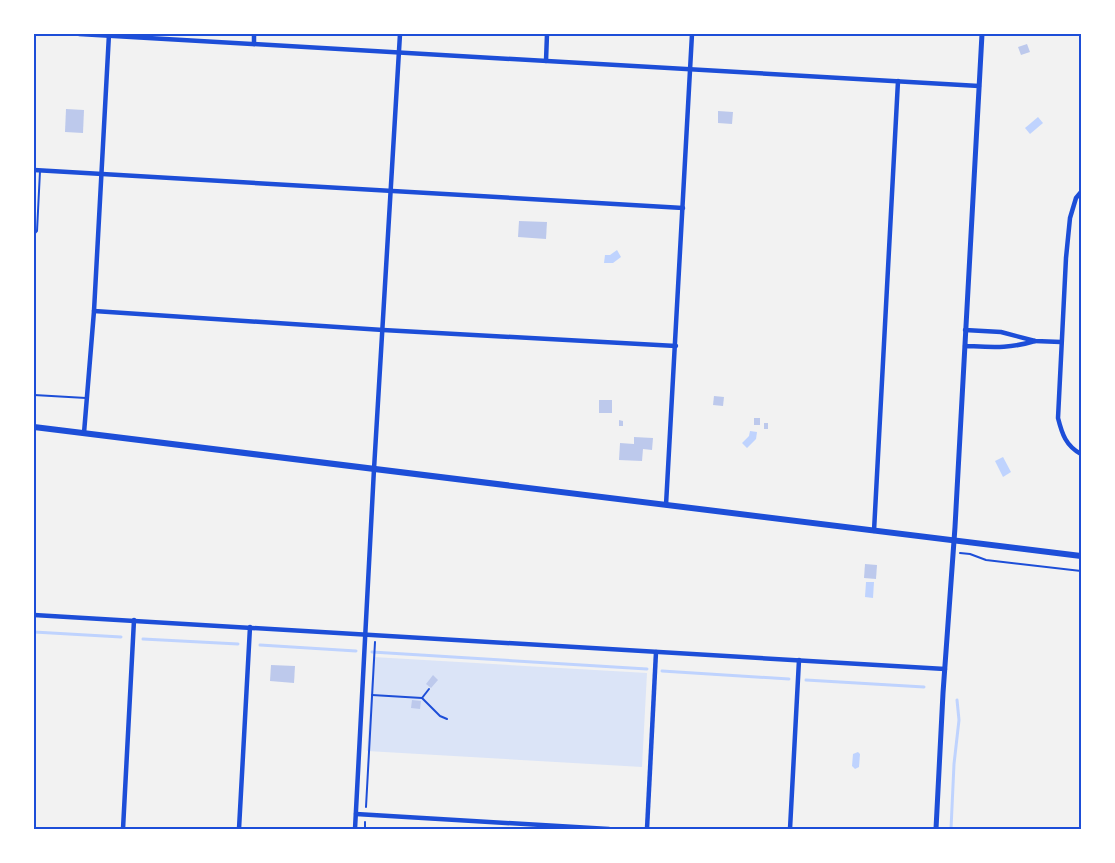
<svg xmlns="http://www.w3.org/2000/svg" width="1115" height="863" font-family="'IBM Plex Sans',sans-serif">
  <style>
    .green { fill: #dbe4f7 }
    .water { fill: #bfd3fe }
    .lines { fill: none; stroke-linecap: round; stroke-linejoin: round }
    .stream { stroke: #bfd3fe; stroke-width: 3 }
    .building { fill: #bdc9ec }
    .path { stroke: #1d4ed8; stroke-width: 2 }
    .service { stroke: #1d4ed8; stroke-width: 2 }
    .minor { stroke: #1d4ed8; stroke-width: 4.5 }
    .tertiary { stroke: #1d4ed8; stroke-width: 5 }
    .secondary { stroke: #1d4ed8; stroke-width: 6 }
    .neatline { fill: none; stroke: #1d4ed8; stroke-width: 2 }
  </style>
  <rect width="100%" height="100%" fill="#f2f2f2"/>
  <!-- green -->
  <polygon class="green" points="373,657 647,673 642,767 367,751"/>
  <!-- water -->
  <g class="water">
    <polygon points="1038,117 1043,123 1030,134 1025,128"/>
    <polygon points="617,250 621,257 613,263 604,263 605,255 610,255"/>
    <polygon points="750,431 757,432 756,439 747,448 742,443 749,436"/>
    <polygon points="1003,457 1011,472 1003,477 995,461"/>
    <polygon points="866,582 874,582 873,598 865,597"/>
    <polygon points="858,752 860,754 859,767 855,769 852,766 853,754"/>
  </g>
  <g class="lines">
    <!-- stream -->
    <g class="stream">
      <polyline points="34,632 121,637"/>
      <polyline points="143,639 238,644"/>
      <polyline points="260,645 356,651"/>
      <polyline points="372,652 647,669"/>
      <polyline points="662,671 789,679"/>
      <polyline points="806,680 924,687"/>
      <polyline points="951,829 954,764 959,720 957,700"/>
    </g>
  </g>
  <!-- building -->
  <g class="building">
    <polygon points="1027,44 1030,52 1021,55 1018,47"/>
    <polygon points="66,109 84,110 83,133 65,132"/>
    <polygon points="718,111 733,112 732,124 718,123"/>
    <polygon points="519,221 547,222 546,239 518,237"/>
    <polygon points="714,396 724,397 723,406 713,405"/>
    <rect x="599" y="400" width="13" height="13"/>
    <rect x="754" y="418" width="6" height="7"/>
    <polygon points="619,420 623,421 623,426 619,426"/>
    <rect x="764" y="423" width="4" height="6"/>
    <polygon points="634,437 653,438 652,450 643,449 642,461 619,460 620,443 634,444"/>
    <polygon points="865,564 877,565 876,579 864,578"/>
    <polygon points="271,665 295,666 294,683 270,681"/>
    <polygon points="433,675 438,680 431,688 426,684"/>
    <polygon points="412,700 421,701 420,709 411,708"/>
  </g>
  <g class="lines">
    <!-- path -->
    <g class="path">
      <polyline points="960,553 970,554 986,560 1081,571"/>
      <polyline points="372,695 422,698 440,716 447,719"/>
      <polyline points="422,698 429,689"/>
      <polyline points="366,807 375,642"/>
      <polyline points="365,829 365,822"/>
    </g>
    <!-- service -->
    <g class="service">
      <polyline points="34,234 37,231 40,171"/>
      <polyline points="34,395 86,398"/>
    </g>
    <!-- minor -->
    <g class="minor">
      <polyline points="79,34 979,86"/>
      <polyline points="254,44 254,34"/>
      <polyline points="546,61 547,34"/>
      <polyline points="34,170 683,208"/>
      <path d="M1081 192 1076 198 1070 218 1066 258 1058 418C1062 434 1066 446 1081 454"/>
      <polyline points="94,311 383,330 676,346"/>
      <polyline points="965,330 1001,332 1035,341 1061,342"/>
      <path d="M965 346C991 347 1009 349 1035 341"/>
      <polyline points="84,433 94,311 109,34"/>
      <polyline points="666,505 692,34"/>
      <polyline points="874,531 898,81"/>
      <polyline points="34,615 945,669"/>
      <polyline points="356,814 609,829"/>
      <polyline points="123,829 134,620"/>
      <polyline points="239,829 250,627"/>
      <polyline points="355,829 374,469 400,34"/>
      <polyline points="647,829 656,652"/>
      <polyline points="790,829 799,660"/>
    </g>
    <!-- tertiary -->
    <polyline class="tertiary" points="936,829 943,693 955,527 982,34"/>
    <!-- secondary -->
    <polyline class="secondary" points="34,427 1081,556"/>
  </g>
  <!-- border -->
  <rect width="1115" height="863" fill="none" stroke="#ffffff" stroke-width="70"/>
  <rect x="35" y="35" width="1045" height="793" class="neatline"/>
</svg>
